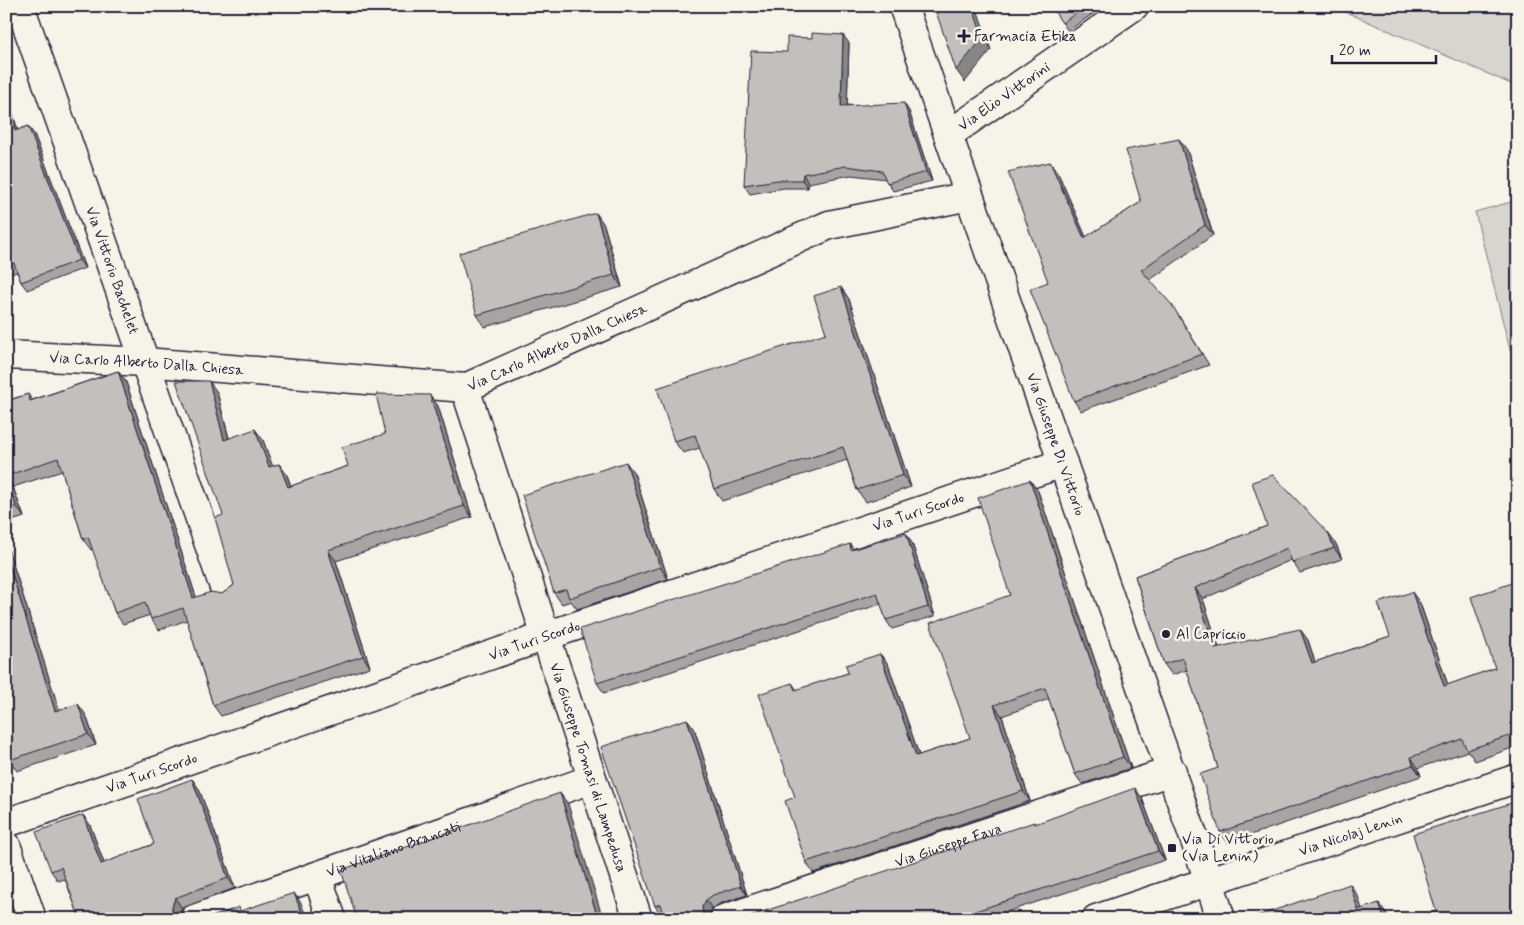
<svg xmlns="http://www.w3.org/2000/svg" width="1524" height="925" font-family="Mynerve,sans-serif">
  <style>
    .green { fill: #d8d5cf; stroke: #7d7c85 }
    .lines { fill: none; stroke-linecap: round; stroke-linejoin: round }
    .pedestrian-casing { stroke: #22223b; stroke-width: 31 }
    .minor-casing { stroke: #22223b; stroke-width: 31 }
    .tertiary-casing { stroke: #22223b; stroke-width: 31 }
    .secondary-casing { stroke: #22223b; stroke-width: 31 }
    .pedestrian { stroke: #f7f3e8; stroke-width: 28 }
    .minor { stroke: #f7f3e8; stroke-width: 28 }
    .tertiary { stroke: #f7f3e8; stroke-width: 28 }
    .secondary { stroke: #f7f3e8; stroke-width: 28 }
    .wall { fill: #a7a4a3; stroke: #22223b }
    .shaded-wall { fill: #888684; stroke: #22223b }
    .building { fill: #c2bfbd; stroke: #22223b }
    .poi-dot { fill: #22223b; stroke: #f7f3e8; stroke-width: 2 }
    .labels { text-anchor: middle; stroke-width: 5; stroke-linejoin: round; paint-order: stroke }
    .poi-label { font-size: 15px; fill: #22223b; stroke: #f7f3e8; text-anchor: start }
    .street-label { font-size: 15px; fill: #22223b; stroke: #f7f3e8 }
  </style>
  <rect width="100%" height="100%" fill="#f7f3e8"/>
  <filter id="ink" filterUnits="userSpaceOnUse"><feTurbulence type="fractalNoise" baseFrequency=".02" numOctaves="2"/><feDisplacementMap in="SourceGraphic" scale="10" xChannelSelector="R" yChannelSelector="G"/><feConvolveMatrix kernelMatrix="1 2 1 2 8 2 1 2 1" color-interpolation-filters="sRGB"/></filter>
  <g filter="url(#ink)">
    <!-- green -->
    <g class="green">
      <polygon points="1332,6 1518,6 1518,87"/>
      <polygon points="1518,200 1518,369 1510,350 1475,212"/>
    </g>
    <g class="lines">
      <!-- pedestrian casing -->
      <g class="pedestrian-casing">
        <g id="pedestrian">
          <polyline points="317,876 332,919"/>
          <path id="s1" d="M194 919 592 779"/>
        </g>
      </g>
      <!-- minor casing -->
      <g class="minor-casing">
        <g id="minor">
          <path id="s2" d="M20 6 225 590"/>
          <path id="s3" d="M948 135 1134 6"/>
          <path id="s4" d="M6 355 145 362 465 388 829 225 969 196"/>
          <path id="s5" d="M465 388 638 919"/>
          <path id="s6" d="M6 823 546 636 1063 463"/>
          <polyline points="6,845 32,919"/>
          <path id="s7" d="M724 919 1172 771"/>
        </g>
      </g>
      <!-- tertiary casing -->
      <g class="tertiary-casing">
        <g id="tertiary">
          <path id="s8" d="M903 6 1209 881"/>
        </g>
      </g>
      <!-- secondary casing -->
      <g class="secondary-casing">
        <g id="secondary">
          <polyline points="1209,881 1221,919"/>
          <path id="s9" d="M1096 919 1518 778"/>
        </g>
      </g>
      <!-- pedestrian -->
      <use href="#pedestrian" class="pedestrian"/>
      <!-- minor -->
      <use href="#minor" class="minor"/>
      <!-- tertiary -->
      <use href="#tertiary" class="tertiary"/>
      <!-- secondary -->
      <use href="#secondary" class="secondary"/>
    </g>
    <!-- wall -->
    <g class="wall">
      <polygon points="1051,6 1104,6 1068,31"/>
      <polygon points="849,43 847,105 909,111 932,181 893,191 886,179 851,175 808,183 808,188 784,188 750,194 744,185 787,52"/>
      <polygon points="6,92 18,130 34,134 85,268 27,290 21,282 17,272 6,275"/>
      <polygon points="1187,150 1213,235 1150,280 1179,316 1209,365 1081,411 1074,401 1048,282 1058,173 1086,237 1141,202"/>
      <polygon points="596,213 604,225 622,287 485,327 477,315"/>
      <polygon points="849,299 911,487 866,502 857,490 847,460 722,501 714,489 700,448 683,453 674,441 826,333"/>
      <polygon points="118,371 126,382 196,597 222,594 234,585 223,515 217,392 229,438 263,440 272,466 279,464 287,475 291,486 348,466 430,395 438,406 472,517 336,561 370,667 221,716 213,705 187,620 159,630 151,619 150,615 123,624 115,613 93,549 91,550 83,539 62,471 13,487 24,517 6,523 6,393 12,399 28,394 32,400"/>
      <polygon points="634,473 668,579 577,609 571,601 562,604 554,593"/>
      <polygon points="1038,491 1131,768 1082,784 1075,774 1049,699 1002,716 1030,801 813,873 806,862 792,683 797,690 848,673 880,654 888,664 919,755 970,738 1010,595"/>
      <polygon points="1267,526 1336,544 1342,559 1300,573 1291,560 1203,599 1219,648 1308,640 1315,662 1390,636 1420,603 1448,685 1495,668 1518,581 1518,746 1475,761 1468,751 1418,768 1421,776 1228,843 1220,832 1218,768 1187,670 1172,675 1164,664 1135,576"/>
      <polygon points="6,542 59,710 86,715 96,745 17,771 9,760 6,751"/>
      <polygon points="912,543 935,616 892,629 886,620 881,604 604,693 597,683 850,544 853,549"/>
      <polygon points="687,719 694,728 747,895 719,904 712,909 709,916 663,914 661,915 655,906"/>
      <polygon points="192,779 199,789 235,888 182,908 179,917 179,919 80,919 65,879 58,881 51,871 83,815 90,825 104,863 154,844"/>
      <polygon points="1142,798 1165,860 985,919 741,919 1035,824"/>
    </g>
    <!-- shaded-wall -->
    <g class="shaded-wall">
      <polygon points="972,6 976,6 991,50 965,82 956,70"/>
      <polygon points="843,35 849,43 847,114 841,106"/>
      <polygon points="6,92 20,139 15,131 6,103"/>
      <polygon points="904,103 909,111 932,181 926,172"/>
      <polygon points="28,126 34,134 85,268 79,260"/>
      <polygon points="1179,139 1187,150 1213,235 1205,225"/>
      <polygon points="1050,162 1058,173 1091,249 1084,238"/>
      <polygon points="803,174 808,183 808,188 802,180"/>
      <polygon points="596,213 604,225 622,287 614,275"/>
      <polygon points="841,287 849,299 911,487 903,475"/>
      <polygon points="118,371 126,382 200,609 193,598"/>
      <polygon points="209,381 217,392 232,451 224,440"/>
      <polygon points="430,395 438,406 472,517 464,506"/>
      <polygon points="255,429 263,440 277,478 269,467"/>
      <polygon points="626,462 634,473 668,579 660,567"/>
      <polygon points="279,464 287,475 295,498 288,487"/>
      <polygon points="6,477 13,487 24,517 16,506"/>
      <polygon points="1030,480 1038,491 1131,768 1123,757"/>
      <polygon points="906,533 912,543 935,616 928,607"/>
      <polygon points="1328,533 1336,544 1342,559 1334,548"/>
      <polygon points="6,542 63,722 55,711 6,555"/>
      <polygon points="328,550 336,561 370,667 363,656"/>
      <polygon points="1195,588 1203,599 1223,660 1215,648"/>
      <polygon points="1412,592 1420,603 1452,697 1444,686"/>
      <polygon points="1300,629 1308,640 1319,674 1312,663"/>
      <polygon points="880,654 888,664 923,767 916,756"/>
      <polygon points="78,704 86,715 96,745 88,734"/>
      <polygon points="994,705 1002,716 1030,801 1023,791"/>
      <polygon points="687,719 694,728 747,895 741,886"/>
      <polygon points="1411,757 1418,768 1421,776 1413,765"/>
      <polygon points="192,779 199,789 235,888 228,878"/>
      <polygon points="1135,788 1142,798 1165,860 1158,851"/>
      <polygon points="560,793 568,804 603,919 598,919"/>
      <polygon points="83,815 90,825 108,874 101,864"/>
      <polygon points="1350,884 1358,896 1365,919 1358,910"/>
      <polygon points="294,893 301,903 307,919 304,919"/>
      <polygon points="175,898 182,908 179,917 179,919 175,919 172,915 172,907"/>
      <polygon points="706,900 712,909 709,916 709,919 705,919 703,915 702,907"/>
      <polygon points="1379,903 1387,914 1389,919 1384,919"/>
    </g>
    <!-- building -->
    <g class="building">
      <polygon points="934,6 972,6 983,38 956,70"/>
      <polygon points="1051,6 1086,6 1062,23"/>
      <polygon points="812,33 843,35 841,106 904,103 926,172 887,183 882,171 846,166 803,174 802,180 778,180 744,185 751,51 787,52 787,37 812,38"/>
      <polygon points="6,103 15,131 28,126 79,260 21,282 14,263 6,265"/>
      <polygon points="1179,139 1205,225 1141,270 1172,305 1202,354 1074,401 1030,289 1048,282 1008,172 1050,162 1084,238 1141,202 1126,150"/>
      <polygon points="596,213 614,275 477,315 459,253"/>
      <polygon points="841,287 903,475 857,490 843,447 714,489 695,435 674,441 657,388 826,333 814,296"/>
      <polygon points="118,371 193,598 211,592 222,594 234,585 215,518 223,515 176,381 209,381 224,440 255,429 269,467 279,464 288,487 348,466 342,447 385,434 376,394 430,395 464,506 328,550 363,656 213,705 183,608 151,619 145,602 115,613 88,537 83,539 58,458 6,476 6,393 7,393 10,400 28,394 30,401"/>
      <polygon points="626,462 660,567 569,598 566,589 554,593 522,495"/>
      <polygon points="1273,475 1328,533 1334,548 1292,562 1287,548 1195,588 1215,648 1300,629 1312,663 1390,636 1378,603 1412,592 1444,686 1495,668 1471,597 1518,581 1518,733 1467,750 1462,739 1411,757 1413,765 1220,832 1200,774 1218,768 1183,658 1164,664 1135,576 1267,526 1252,482"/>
      <polygon points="6,478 16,506 6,509"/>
      <polygon points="1030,480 1123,757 1075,774 1045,688 994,705 1023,791 806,862 785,801 795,797 759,694 792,683 795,690 848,673 846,665 880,654 916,756 970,738 930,623 1010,595 978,498"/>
      <polygon points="906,533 928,607 886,620 877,593 597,683 580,629 850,544 851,550"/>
      <polygon points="6,555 55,711 78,704 88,734 9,760 6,751"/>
      <polygon points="687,719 741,886 713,895 706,900 702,907 703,915 705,919 664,919 660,904 655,906 601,747"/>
      <polygon points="192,779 228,878 175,898 172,907 172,915 175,919 80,919 61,867 51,871 36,832 83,815 101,864 154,844 138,799"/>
      <polygon points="1135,788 1158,851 951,919 741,919 1034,822 1035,824"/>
      <polygon points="560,793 598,919 357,919 341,870"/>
      <polygon points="1518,801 1518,919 1413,919 1436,911 1413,834"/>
      <polygon points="1350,884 1358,910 1379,903 1384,919 1249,919"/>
      <polygon points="294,893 304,919 206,919 239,907 240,911"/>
    </g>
  </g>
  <!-- markers -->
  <g class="poi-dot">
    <path d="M961.5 28.5h5v5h5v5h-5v5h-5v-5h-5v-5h5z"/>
    <circle cx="1166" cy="634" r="5"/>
    <rect x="1167" y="843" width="10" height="10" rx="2.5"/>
  </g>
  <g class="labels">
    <!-- poi labels -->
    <g class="poi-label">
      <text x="974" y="41">Farmacia Etika</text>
      <text x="1176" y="639">Al Capriccio</text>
      <text x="1182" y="844">Via Di Vittorio<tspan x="1182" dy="17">(Via Lenin)</tspan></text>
    </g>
    <!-- street labels -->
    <g class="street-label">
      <text dy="5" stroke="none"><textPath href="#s3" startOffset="68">Via Elio Vittorini</textPath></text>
      <text dy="5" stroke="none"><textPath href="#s2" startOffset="280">Via Vittorio Bachelet</textPath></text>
      <text dy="5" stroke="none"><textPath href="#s4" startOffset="561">Via Carlo Alberto Dalla Chiesa</textPath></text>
      <text dy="5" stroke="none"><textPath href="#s4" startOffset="141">Via Carlo Alberto Dalla Chiesa</textPath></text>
      <text dy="5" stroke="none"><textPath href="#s8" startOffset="464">Via Giuseppe Di Vittorio</textPath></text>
      <text dy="5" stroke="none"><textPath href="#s6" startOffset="964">Via Turi Scordo</textPath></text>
      <text dy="5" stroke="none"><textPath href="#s6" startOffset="559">Via Turi Scordo</textPath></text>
      <text dy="5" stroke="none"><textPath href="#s5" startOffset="399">Via Giuseppe Tomasi di Lampedusa</textPath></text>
      <text dy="5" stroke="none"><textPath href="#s6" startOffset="154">Via Turi Scordo</textPath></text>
      <text dy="5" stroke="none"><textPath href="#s9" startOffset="268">Via Nicolaj Lenin</textPath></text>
      <text dy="5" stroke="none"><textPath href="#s7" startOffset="236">Via Giuseppe Fava</textPath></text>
      <text dy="5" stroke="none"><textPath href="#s1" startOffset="211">Via Vitaliano Brancati</textPath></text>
    </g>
  </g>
  <!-- margin -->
  <rect width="1524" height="925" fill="none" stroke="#f7f3e8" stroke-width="25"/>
  <rect x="12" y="12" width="1499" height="900" fill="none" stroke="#22223b" stroke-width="2" filter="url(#ink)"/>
  <!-- scale -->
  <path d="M1332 55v8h104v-8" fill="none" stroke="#22223b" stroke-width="2.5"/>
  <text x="1339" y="55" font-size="15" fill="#22223b" stroke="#f7f3e8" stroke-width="4" paint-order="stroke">20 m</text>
</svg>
